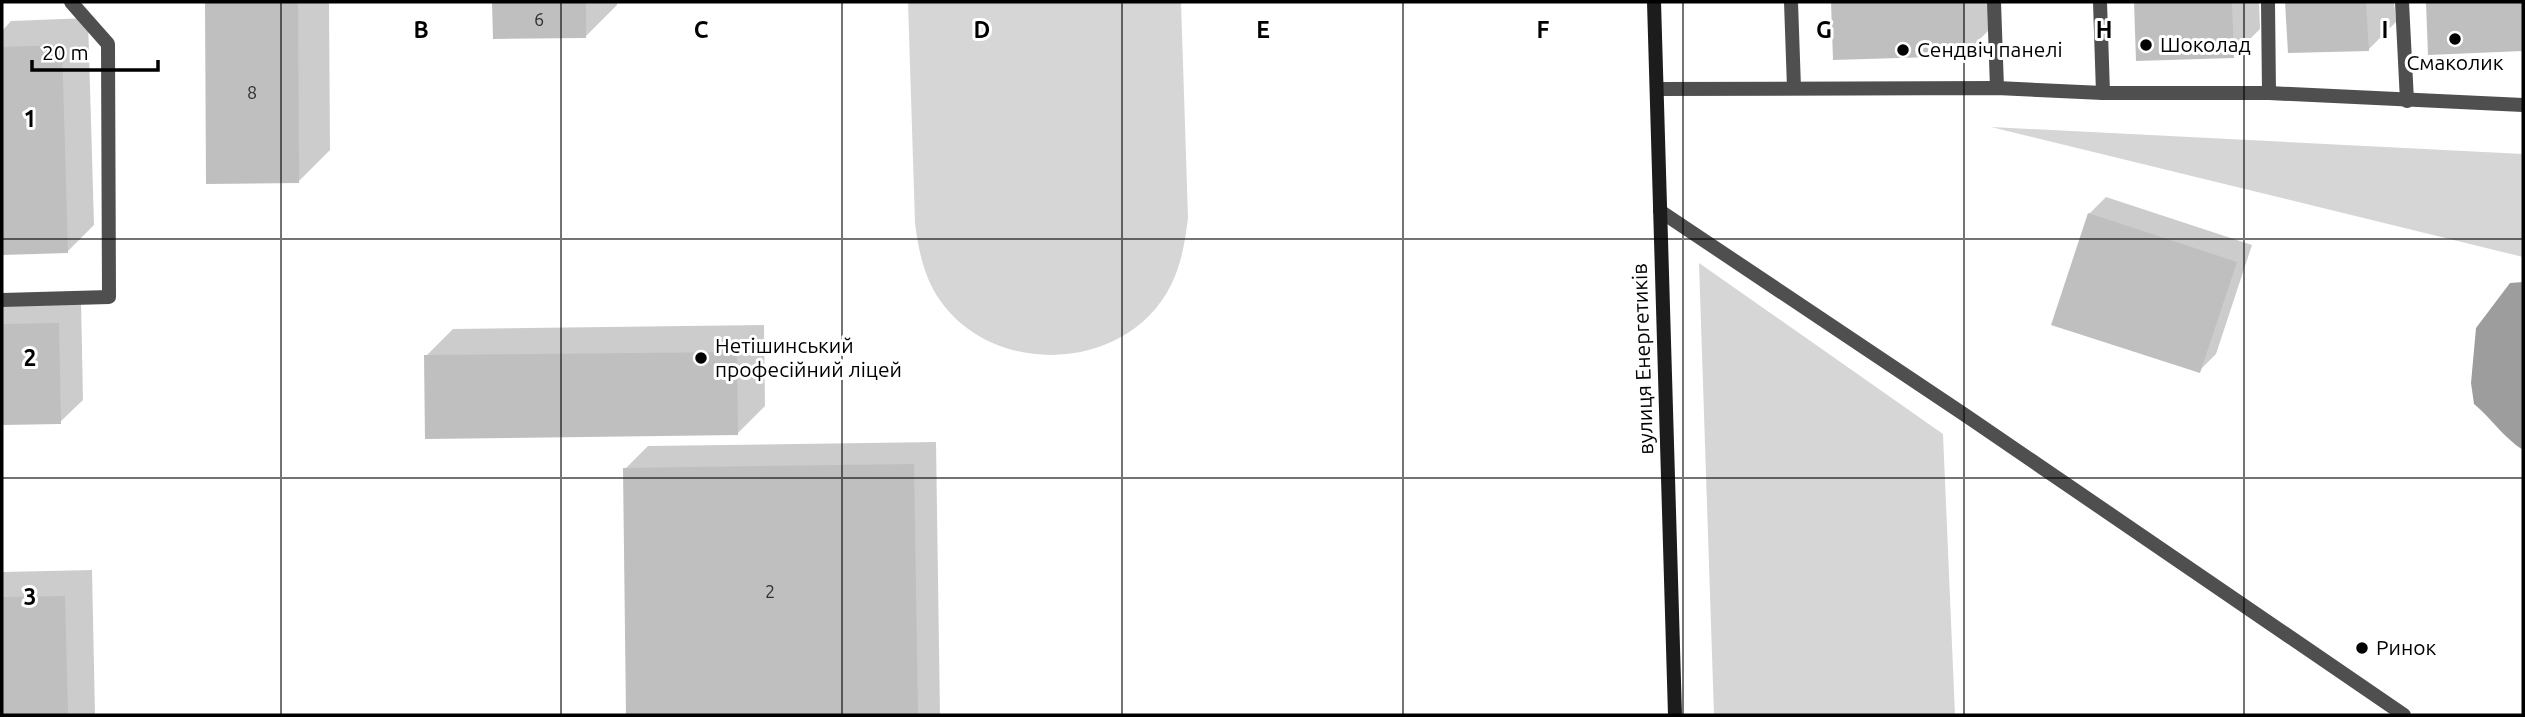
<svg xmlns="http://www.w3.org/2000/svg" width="2525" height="717" font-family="Ubuntu,sans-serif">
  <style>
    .green { fill: #d6d6d6 }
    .water { fill: #9d9d9d }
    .shadow { fill: #0003 }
    .building { fill: #bfbfbf }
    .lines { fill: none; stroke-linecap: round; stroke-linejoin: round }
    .service { stroke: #4f4f4f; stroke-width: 14 }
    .secondary { stroke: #1c1c1c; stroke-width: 14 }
    .grid { fill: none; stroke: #000; stroke-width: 2; stroke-opacity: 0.55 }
    .poi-dot { fill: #000; stroke: #fff; stroke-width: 2.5 }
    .labels { text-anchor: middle; stroke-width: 6; stroke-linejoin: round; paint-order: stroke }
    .number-label { font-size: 18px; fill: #303030 }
    .poi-label { font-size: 21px; fill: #000; stroke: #fff; text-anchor: start }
    .street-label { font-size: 21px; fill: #000; stroke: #fff }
    .grid-label { font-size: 23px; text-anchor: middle; font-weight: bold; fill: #000; stroke: #fff; stroke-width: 6; stroke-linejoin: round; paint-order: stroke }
  </style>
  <rect width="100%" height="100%" fill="#fff"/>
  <!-- green -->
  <g class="green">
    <path d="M908 2H1181L1188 218C1185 241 1182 263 1171 285 1126 376 982 379 933 289 922 268 918 246 915 223Z"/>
    <polygon points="1991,127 2523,154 2523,257"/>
    <polygon points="1699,263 1943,434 1955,715 1714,715"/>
  </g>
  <!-- water -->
  <path class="water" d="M2523 282V450C2504 438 2492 419 2474 404L2471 383 2476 328 2510 283Z"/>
  <!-- shadow -->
  <g class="shadow">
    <polygon points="206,2 329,2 330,150 298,182 207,182"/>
    <polygon points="494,2 617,2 617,5 585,37 494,37"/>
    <polygon points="1833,2 1991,2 1992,27 1965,54 1835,59"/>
    <polygon points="2136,2 2259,2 2260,29 2233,56 2138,59"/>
    <polygon points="2287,2 2394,2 2396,22 2369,49 2290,51"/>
    <polygon points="2428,2 2523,2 2523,50 2430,53"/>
    <polygon points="88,18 94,225 67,252 2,254 2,31 11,21"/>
    <polygon points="2106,197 2252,245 2216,354 2199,371 2089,214"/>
    <polygon points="81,301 83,400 60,422 2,423 2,303"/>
    <polygon points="764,325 765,406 738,433 426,356 453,329"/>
    <polygon points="936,442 940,715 628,715 625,469 648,446"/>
    <polygon points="92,570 95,715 2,715 2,572"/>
  </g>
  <!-- building -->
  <g class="building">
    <polygon points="205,2 298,2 299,183 206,184"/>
    <polygon points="492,2 586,2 586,38 493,39"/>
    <polygon points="1831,2 1964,2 1965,56 1833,60"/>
    <polygon points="2134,2 2232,2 2234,58 2136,61"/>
    <polygon points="2285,2 2366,2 2369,51 2288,53"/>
    <polygon points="2426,2 2523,2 2523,51 2428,55"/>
    <polygon points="62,45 68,253 2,255 2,47"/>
    <polygon points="2088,213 2237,262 2200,373 2051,325"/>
    <polygon points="59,323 61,424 2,425 2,324"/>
    <polygon points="737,352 738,435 425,439 424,355"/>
    <polygon points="914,464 918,715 626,715 623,468"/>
    <polygon points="65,596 68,715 2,715 2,597"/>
  </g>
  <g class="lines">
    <!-- service -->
    <g class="service">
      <polyline points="1791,2 1794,88"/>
      <polyline points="1994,2 1997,88"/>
      <polyline points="2100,2 2103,93"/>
      <polyline points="2402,2 2407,101"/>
      <polyline points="1657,89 1997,88 2103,93 2269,93 2268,2"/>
      <polyline points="2269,93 2523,105"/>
      <polyline points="1660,211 1968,417 2404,715"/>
      <polyline points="2,300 109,297 108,44 71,2"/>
    </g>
    <!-- secondary -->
    <polyline class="secondary" points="1654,2 1675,715"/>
  </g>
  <!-- grid -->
  <path class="grid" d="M281 2V715M561 2V715M842 2V715M1122 2V715M1403 2V715M1683 2V715M1964 2V715M2244 2V715M2 239H2523M2 478H2523"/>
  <!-- markers -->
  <g class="poi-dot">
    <circle cx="2455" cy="39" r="7"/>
    <circle cx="2146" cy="45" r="7"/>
    <circle cx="1903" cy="50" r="7"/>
    <circle cx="701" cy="358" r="7"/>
    <circle cx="2362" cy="648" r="7"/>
  </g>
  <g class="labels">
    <!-- number labels -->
    <g class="number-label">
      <text x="539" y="26">6</text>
      <text x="252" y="99">8</text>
      <text x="770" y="598">2</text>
    </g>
    <!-- poi labels -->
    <g class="poi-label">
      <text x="2160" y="52">Шоколад</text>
      <text x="1917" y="57">Сендвіч панелі</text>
      <text x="2455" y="70" text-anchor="middle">Смаколик</text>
      <text x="715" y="353">Нетішинський<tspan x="715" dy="24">професійний ліцей</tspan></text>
      <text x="2376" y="655">Ринок</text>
    </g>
    <!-- street labels -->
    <g class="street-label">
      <text transform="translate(1643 359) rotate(-92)" y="7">вулиця Енергетиків</text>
    </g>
  </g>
  <g class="grid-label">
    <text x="421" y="38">B</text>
    <text x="701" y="38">C</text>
    <text x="982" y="38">D</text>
    <text x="1263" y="38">E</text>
    <text x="1543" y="38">F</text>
    <text x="1824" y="38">G</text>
    <text x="2104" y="38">H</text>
    <text x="2385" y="38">I</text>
    <text x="30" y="127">1</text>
    <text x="30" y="366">2</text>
    <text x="30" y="605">3</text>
  </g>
  <!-- border -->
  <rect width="2525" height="717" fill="none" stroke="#000000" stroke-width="7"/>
  <!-- scale -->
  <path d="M32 60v10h126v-10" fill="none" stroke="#000000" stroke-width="3.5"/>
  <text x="42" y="60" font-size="21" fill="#000000" stroke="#ffffff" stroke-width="5" paint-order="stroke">20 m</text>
</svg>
